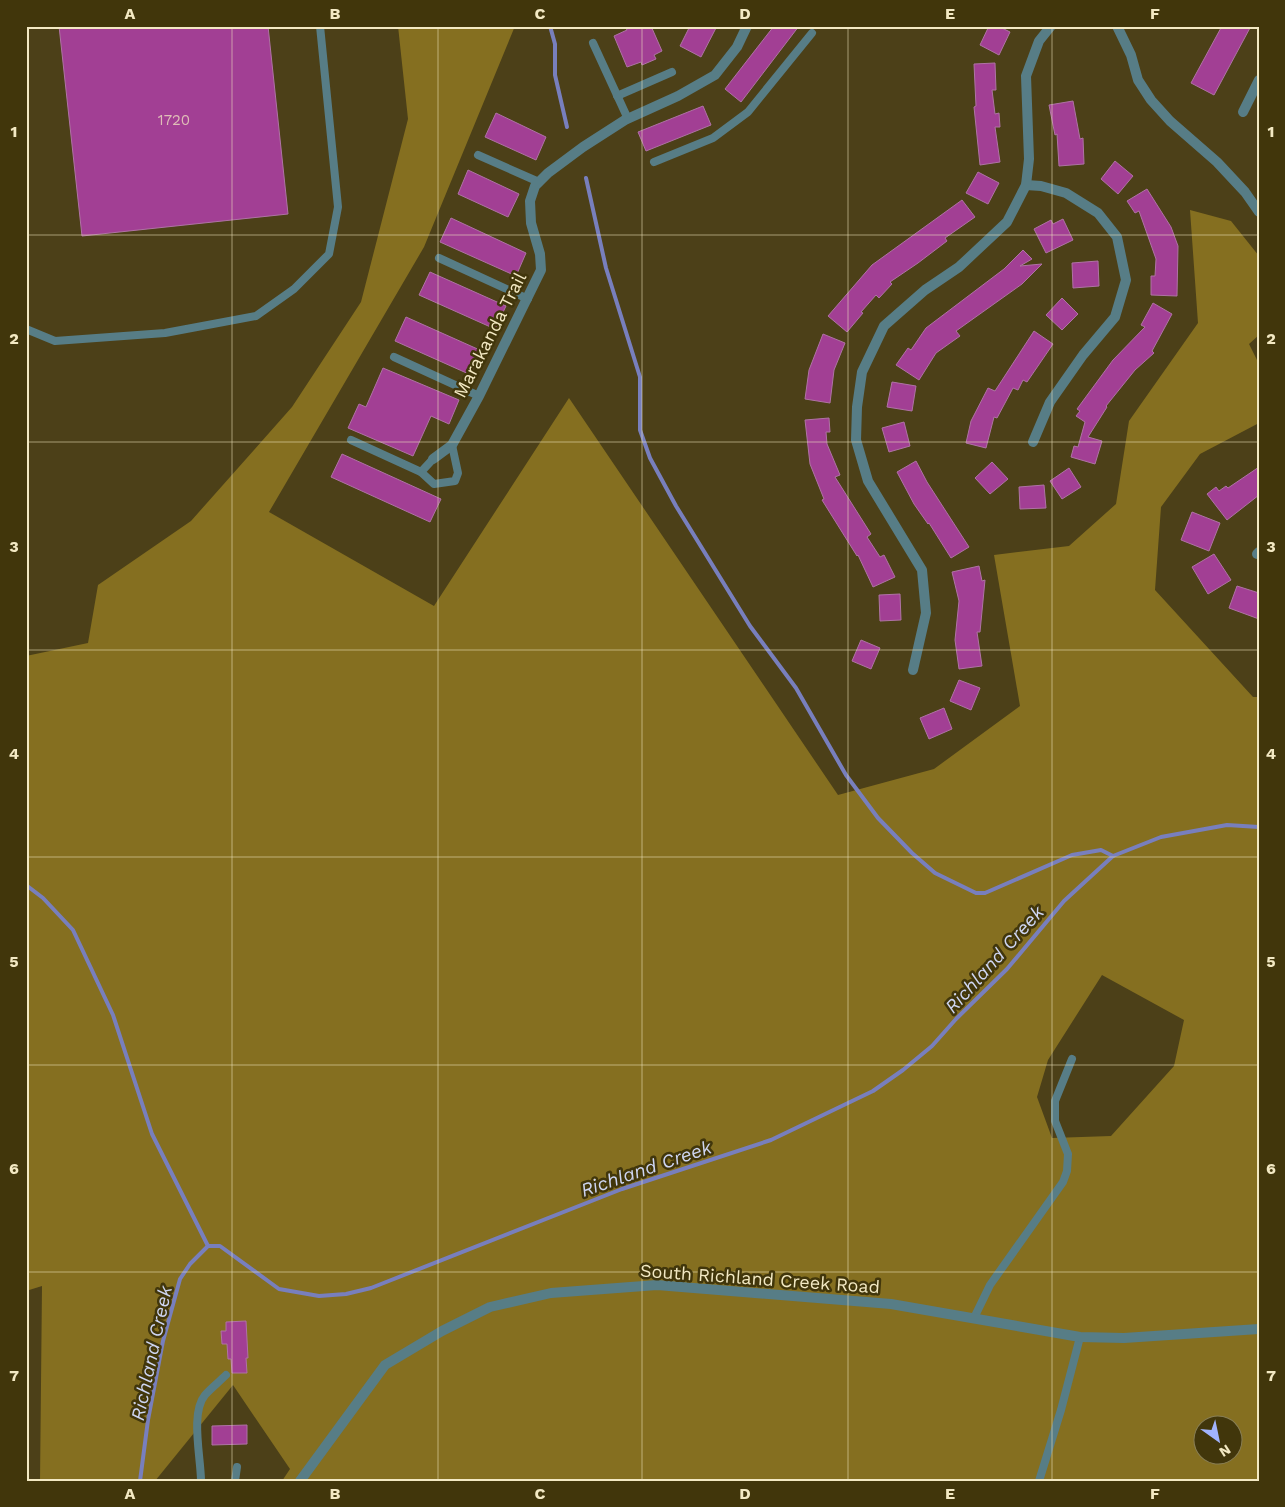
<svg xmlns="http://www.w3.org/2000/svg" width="1285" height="1507" font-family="'Work Sans',sans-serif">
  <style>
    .forest { fill: #856f20; fill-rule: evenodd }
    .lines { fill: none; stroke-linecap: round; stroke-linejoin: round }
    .stream { stroke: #787fbd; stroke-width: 4 }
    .building { fill: #a23f94; stroke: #af73a4 }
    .service { stroke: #577d86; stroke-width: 8 }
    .minor { stroke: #577d86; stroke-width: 10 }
    .tertiary { stroke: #577d86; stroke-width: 10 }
    .grid { fill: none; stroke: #f3e9c3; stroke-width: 1; stroke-opacity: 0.55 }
    .labels { text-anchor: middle; stroke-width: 5; stroke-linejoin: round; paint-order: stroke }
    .number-label { font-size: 15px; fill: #dfbeb7 }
    .street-label { font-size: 18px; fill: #f3e9c3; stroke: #41360b }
    .water-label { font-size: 19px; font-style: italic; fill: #ced5f1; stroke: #41360b }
    .neatline { fill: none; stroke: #f3e9c3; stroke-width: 2 }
    .grid-label { font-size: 16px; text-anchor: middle; font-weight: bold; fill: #f3e9c3 }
  </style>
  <rect width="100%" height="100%" fill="#4c4018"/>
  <!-- forest -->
  <path class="forest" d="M398 26H515L424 247 269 512 434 606 569 398 838 795 934 769 1020 706 994 555 1069 546 1116 504 1129 421 1198 323 1190 210 1231 221 1259 256V335L1249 344 1259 364V423L1200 454 1161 507 1155 590 1253 697H1259V1481H282L290 1469 233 1385 155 1481H40L42 1286 26 1291V656L88 643 98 585 191 521 292 407 361 302 408 119ZM1102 975 1184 1020 1174 1066 1111 1136 1052 1138 1037 1097 1048 1060ZM1202 1424H1232V1454H1202Z"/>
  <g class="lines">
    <!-- stream -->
    <g class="stream">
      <polyline points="550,26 555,44 555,75 567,127"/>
      <polyline points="586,178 606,268 640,377 640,430 650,458 676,506 750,626 796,688 846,775 878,818 912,853 935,873 976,893 985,893 1072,855 1101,850 1113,856"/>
      <polyline points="26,885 43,898 73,930 113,1015 152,1134 208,1246"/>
      <polyline points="140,1481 148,1420 163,1341 180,1279 190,1264 208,1246 220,1246 279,1289 319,1296 346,1294 371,1288 622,1189 771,1140 873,1091 903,1070 932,1046 956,1019 1007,969 1064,901 1113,856 1161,837 1227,825 1259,827"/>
    </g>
  </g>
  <!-- building -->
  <g class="building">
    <polygon points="59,26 268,26 288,214 82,236"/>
    <polygon points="625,26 651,26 662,51 654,55 656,59 642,65 641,62 627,67 614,36 627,30"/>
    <polygon points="690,26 717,26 701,57 680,46"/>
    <polygon points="774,26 799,26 741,102 725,89"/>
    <polygon points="989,26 998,26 1010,32 999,55 980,45"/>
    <polygon points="1222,26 1251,26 1214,95 1191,83"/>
    <polygon points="995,63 996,90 992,90 995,114 999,113 1000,127 995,127 1000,162 980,165 974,107 976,106 974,64"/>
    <polygon points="1073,101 1080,139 1083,138 1084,164 1059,166 1057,134 1055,135 1049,105"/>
    <polygon points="703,106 711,125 646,151 638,132"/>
    <polygon points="496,113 546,137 536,160 485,137"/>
    <polygon points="1115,161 1133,176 1118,194 1101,179"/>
    <polygon points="468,170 519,194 508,217 458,194"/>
    <polygon points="978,172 999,183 988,204 966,193"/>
    <polygon points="1147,189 1171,227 1178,246 1177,296 1151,295 1151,276 1155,276 1156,259 1139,211 1135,213 1127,201"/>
    <polygon points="962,200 975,217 945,238 947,241 918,263 890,282 892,284 879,298 876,295 861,312 863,313 847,332 828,316 872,265"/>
    <polygon points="451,218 526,253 516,276 440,242"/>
    <polygon points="1063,219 1073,240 1046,253 1034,229 1051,220 1053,224"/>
    <polygon points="1023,250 1032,259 1020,266 1042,264 1022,284 956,331 960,336 936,353 919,380 896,365 908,348 911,350 926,328 1004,269"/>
    <polygon points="1098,261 1099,286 1073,288 1072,263"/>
    <polygon points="430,272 506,306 495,329 419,295"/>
    <polygon points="1062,298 1078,314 1062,330 1046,315"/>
    <polygon points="1153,303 1172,314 1152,351 1154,353 1135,370 1106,406 1107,407 1088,437 1102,441 1095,464 1071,457 1074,446 1078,447 1085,422 1076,416 1080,411 1077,409 1113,360 1145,327 1141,325"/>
    <polygon points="406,317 482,351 471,375 395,341"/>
    <polygon points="1034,331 1053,344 1027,382 1023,380 1018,390 1013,388 997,418 994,417 986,448 966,443 971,421 988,388 995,391"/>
    <polygon points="823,334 845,343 834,370 830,403 805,399 809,370"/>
    <polygon points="383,368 459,400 449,424 431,416 413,456 348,428 359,404 366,407"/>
    <polygon points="892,382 916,386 912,411 887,407"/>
    <polygon points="829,418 830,432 826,432 827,444 840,475 835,477 871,534 867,537 880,557 884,555 895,577 873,587 858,555 857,556 822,500 824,499 810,464 805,420"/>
    <polygon points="904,422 910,446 889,452 882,428"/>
    <polygon points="342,454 441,499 430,522 331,477"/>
    <polygon points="916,461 927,482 969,547 951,558 929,523 928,524 914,504 897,472"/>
    <polygon points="992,462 1008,479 990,494 975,478"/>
    <polygon points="1259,467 1259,495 1227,520 1207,494 1216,487 1219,491 1226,486 1228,488"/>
    <polygon points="1069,468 1081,487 1062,499 1050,481"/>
    <polygon points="1044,485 1046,508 1020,509 1019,487"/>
    <polygon points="1192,512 1220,523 1209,551 1181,540"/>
    <polygon points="1214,554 1231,580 1208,594 1192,567"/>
    <polygon points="979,566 982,581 985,580 980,632 977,632 982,666 959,669 955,640 959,601 952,572"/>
    <polygon points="1237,586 1259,593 1259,619 1229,608"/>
    <polygon points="900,594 901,620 880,621 879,595"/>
    <polygon points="861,640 880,648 871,669 852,661"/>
    <polygon points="959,680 980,688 971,710 950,701"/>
    <polygon points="944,708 952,729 929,739 920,718"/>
    <polygon points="246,1321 248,1358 246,1358 247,1373 232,1373 231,1359 228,1359 227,1344 222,1344 221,1331 226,1331 226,1322"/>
    <polygon points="247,1425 247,1444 212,1445 212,1426"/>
  </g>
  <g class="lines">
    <!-- service -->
    <g class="service">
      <polyline points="593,43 628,119"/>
      <polyline points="617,96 672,72"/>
      <polyline points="478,155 539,182"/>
      <polyline points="654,162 713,138 748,112 812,33"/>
      <polyline points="439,258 528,299"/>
      <polyline points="26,329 55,341 165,333 256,316 294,289 329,254 338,207 320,26"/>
      <polyline points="394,357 479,396"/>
      <polyline points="351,440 421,472 433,459"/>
      <polyline points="421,472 434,484 455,481 458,473 452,445"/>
      <polyline points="974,1318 990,1285 1063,1182 1067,1171 1068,1154 1055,1121 1055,1101 1072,1059"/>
      <path d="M201 1481C201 1458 190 1413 205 1395 211 1388 219 1382 226 1375"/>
      <polyline points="235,1481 237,1467"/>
      <polyline points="1039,1481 1061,1410 1080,1337"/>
    </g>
    <!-- minor -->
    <g class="minor">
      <polyline points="1243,112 1259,80"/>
      <polyline points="1026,185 1041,186 1066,193 1098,213 1117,237 1126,280 1115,317 1083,355 1050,402 1033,442"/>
      <polyline points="433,459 452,445 479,396 541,270 540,254 531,223 530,201 535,186 548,173 583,147 625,120 678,96 715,75 737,47 747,26"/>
      <polyline points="1257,554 1259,552"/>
      <polyline points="913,670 926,613 922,570 868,481 856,440 857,407 862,372 884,326 925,290 959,267 1007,222 1026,185 1029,159 1026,76 1039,41 1051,26"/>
      <polyline points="300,1481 385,1365 442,1331 490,1307 551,1293 657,1285 891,1304 1080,1337 1124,1338 1259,1329"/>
    </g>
    <!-- tertiary -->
    <polyline class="tertiary" points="1117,26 1131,55 1138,80 1151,100 1170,121 1217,162 1245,192 1259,212"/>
  </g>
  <!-- grid -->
  <path class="grid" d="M232 26V1481M438 26V1481M642 26V1481M848 26V1481M1052 26V1481M26 235H1259M26 442H1259M26 650H1259M26 857H1259M26 1065H1259M26 1272H1259"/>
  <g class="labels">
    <!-- number labels -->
    <g class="number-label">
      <text x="174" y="125">1720</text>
    </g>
    <!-- street labels -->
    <g class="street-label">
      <text transform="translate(490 335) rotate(-63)" y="6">Marakanda Trail</text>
      <text transform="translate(760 1279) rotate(4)" y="6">South Richland Creek Road</text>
    </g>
    <!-- water labels -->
    <g class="water-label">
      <text transform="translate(994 959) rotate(-48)" y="7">Richland Creek</text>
      <text transform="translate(646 1168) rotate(-19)" y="7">Richland Creek</text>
      <text transform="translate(151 1353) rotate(-78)" y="7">Richland Creek</text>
    </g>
  </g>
  <!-- border -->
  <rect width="1285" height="1507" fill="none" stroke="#41360b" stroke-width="55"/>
  <!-- north arrow -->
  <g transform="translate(1218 1440) rotate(147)"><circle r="24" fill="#41360b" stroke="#887e55"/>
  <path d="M0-4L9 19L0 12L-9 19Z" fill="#a1b3fd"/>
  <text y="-8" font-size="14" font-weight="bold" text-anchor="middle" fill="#f3e9c3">N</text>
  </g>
  <rect x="28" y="28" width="1230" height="1452" class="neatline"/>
  <g class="grid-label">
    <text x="130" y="19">A</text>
    <text x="335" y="19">B</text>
    <text x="540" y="19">C</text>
    <text x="745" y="19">D</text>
    <text x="950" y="19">E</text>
    <text x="1155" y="19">F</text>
    <text x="14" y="137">1</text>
    <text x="1271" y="137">1</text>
    <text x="14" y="344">2</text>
    <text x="1271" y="344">2</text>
    <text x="14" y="552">3</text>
    <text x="1271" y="552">3</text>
    <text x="14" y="759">4</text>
    <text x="1271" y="759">4</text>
    <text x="14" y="967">5</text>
    <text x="1271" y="967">5</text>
    <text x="14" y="1174">6</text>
    <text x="1271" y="1174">6</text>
    <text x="14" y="1381">7</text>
    <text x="1271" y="1381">7</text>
    <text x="130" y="1499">A</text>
    <text x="335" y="1499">B</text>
    <text x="540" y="1499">C</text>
    <text x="745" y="1499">D</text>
    <text x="950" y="1499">E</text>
    <text x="1155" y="1499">F</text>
  </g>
</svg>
